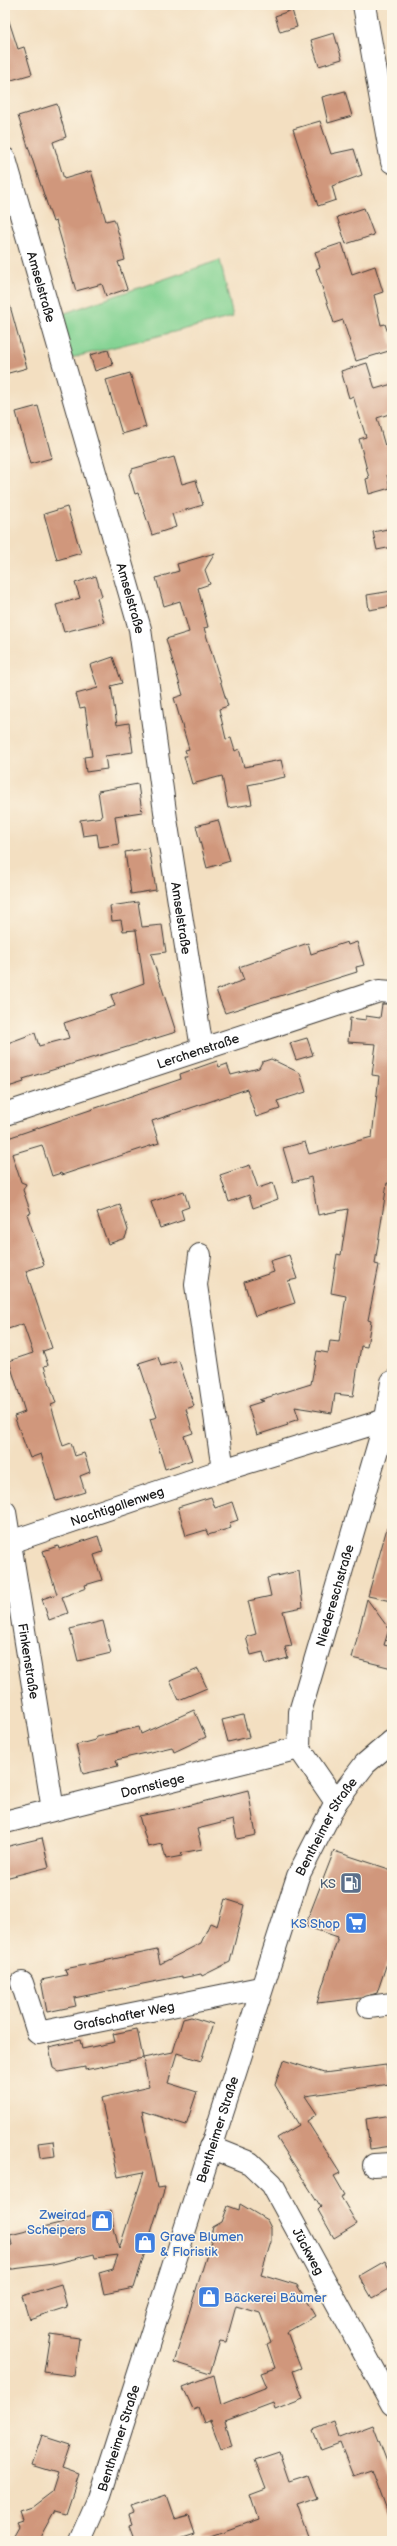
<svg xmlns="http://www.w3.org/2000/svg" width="397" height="2546" font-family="'Balsamiq Sans',sans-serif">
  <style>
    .green { fill: #83d393; stroke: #507858 }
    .building { fill: #d0977b }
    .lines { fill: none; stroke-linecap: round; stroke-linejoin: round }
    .minor-casing { stroke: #3c3935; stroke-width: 24 }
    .major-casing { stroke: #3c3935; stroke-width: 24 }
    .minor { stroke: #fff; stroke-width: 22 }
    .major { stroke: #fff; stroke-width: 22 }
    .labels { text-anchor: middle; stroke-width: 3; stroke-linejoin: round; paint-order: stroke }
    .street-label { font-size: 13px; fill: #1c1c1c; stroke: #fcf5e5 }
    .service-label { font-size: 13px; fill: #4e5e75; stroke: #fcf5e5; text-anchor: end }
    .shop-label { font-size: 13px; fill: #366cbe; stroke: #fcf5e5; text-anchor: end }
  </style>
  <rect width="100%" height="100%" fill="#fcf5e5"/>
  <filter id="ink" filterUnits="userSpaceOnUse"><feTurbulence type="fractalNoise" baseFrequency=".025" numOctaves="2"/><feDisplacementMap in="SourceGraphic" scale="8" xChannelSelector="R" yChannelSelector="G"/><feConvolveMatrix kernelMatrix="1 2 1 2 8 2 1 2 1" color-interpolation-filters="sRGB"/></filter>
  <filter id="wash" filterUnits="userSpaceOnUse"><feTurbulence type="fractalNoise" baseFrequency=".012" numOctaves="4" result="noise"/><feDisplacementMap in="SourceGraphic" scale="16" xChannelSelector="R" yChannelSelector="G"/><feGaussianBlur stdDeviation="0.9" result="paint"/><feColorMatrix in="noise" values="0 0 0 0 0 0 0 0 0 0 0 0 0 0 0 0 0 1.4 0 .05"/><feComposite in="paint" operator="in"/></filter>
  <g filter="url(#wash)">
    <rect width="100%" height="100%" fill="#f3dfc1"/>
    <!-- green -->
    <polygon class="green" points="220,260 233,317 71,358 59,315"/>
    <g id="blocks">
      <!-- building -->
      <g class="building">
        <polygon points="292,10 297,27 280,32 275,16"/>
        <polygon points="8,18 18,49 24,47 32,74 8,81 5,69 5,19"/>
        <polygon points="334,33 342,59 319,66 311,40"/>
        <polygon points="345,91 352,116 328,123 322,97"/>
        <polygon points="57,104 66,137 53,142 64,179 91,171 106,221 114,219 119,235 125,260 118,262 127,289 106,296 102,284 76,291 56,221 53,222 18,116"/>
        <polygon points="320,121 331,154 354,149 362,175 332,186 336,200 318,206 293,129"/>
        <polygon points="364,208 374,235 346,244 337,217"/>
        <polygon points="342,243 352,274 375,266 383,292 374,295 381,325 385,324 392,345 392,350 356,361 343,320 334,323 316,269 320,267 315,252"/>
        <polygon points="5,306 10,306 27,368 5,374"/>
        <polygon points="108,350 113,365 95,371 90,355"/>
        <polygon points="367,363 375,389 392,384 392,413 377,418 385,446 392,444 392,473 387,475 390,488 369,494 366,479 369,478 359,439 366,437 353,396 349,398 341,371"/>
        <polygon points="130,373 146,427 122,434 106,380"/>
        <polygon points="38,406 52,458 30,464 16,412"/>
        <polygon points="174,457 182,484 196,480 203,505 172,514 176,527 152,535 138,493 135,494 129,474 132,472 132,469"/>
        <polygon points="67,507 81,553 57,560 44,514"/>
        <polygon points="392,528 392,547 377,550 373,532"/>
        <polygon points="215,553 205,570 210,584 198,588 208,627 204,628 228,706 219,709 226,739 231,738 235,751 239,749 244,767 281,760 285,777 248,785 252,804 228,808 222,776 192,784 184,756 187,756 185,750 189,749 174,698 183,695 166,639 189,632 180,601 164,606 156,578 179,571 177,564"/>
        <polygon points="96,576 102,596 97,598 104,622 64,632 56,605 80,598 75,583"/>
        <polygon points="392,591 392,606 369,610 367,595"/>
        <polygon points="113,657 122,683 111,686 117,725 129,723 133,752 105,756 107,769 86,772 84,757 92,756 85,707 80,708 76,694 98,688 90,665"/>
        <polygon points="138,784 142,812 115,816 119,844 99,847 97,834 83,836 80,820 102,817 98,791"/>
        <polygon points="218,820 230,861 207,868 196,826"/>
        <polygon points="149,848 156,890 131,894 125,852"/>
        <polygon points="138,902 142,927 162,925 166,952 151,954 176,1032 23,1079 24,1082 5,1088 5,1044 35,1033 39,1046 69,1038 64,1023 115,1006 111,995 144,983 136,930 123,931 121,920 112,921 110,906"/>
        <polygon points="347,942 348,945 357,942 364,965 356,967 357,972 225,1013 216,990 244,980 239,967 308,943 311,954"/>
        <polygon points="382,1004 392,1004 392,1184 387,1183 375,1264 379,1265 368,1320 371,1321 367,1347 361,1346 353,1396 335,1394 332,1413 295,1407 299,1419 287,1423 288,1425 257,1435 248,1406 264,1401 259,1400 311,1384 317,1351 328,1353 330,1341 339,1342 346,1296 331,1293 337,1254 341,1255 348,1209 318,1215 311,1177 293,1182 283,1148 305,1142 309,1154 372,1137 379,1076 372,1075 376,1044 348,1042 350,1018 366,1020 366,1016 380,1018"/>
        <polygon points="307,1038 313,1055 296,1060 290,1043"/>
        <polygon points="271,1059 300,1073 306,1092 277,1101 280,1109 256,1117 247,1089 152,1121 159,1143 62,1175 61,1173 52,1176 42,1145 12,1154 21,1182 26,1184 23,1190 31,1213 27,1214 44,1265 26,1271 52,1348 43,1351 48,1365 44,1366 56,1403 51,1405 63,1446 71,1443 75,1456 84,1453 90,1472 80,1476 85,1492 56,1501 41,1454 30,1458 14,1416 25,1412 9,1361 33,1353 23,1324 5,1330 5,1139 181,1079 180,1074 217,1061 219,1067 227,1064 231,1075 259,1068 262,1062"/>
        <polygon points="250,1165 258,1188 273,1183 278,1199 253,1208 249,1195 229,1202 220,1175"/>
        <polygon points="184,1191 189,1207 181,1210 184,1220 160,1228 151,1202"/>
        <polygon points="120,1205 128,1230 125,1238 108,1244 97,1213"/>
        <polygon points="289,1255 297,1279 288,1281 295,1303 255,1316 244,1282 274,1272 270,1261"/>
        <polygon points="158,1357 161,1366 179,1361 194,1406 186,1409 193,1433 184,1436 192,1460 165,1469 150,1419 157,1417 139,1363"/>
        <polygon points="211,1497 215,1508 232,1502 238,1520 229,1523 231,1528 208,1535 206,1530 186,1536 178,1507"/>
        <polygon points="387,1528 392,1528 392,1601 368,1596"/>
        <polygon points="98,1536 103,1552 94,1555 102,1580 85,1585 86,1588 62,1597 68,1613 49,1620 42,1599 57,1594 43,1551 58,1546 59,1549"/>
        <polygon points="299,1571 303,1607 283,1611 292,1646 285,1647 288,1658 266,1664 263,1652 251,1655 246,1637 256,1634 248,1601 271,1596 267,1578"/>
        <polygon points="367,1599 389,1629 384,1645 392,1647 392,1668 352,1658"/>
        <polygon points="103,1621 111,1653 78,1661 70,1629"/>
        <polygon points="198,1669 207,1688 179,1700 170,1681"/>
        <polygon points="194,1710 206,1737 174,1752 172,1747 116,1760 118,1766 83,1774 76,1745 95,1740 97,1737 139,1727 141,1734"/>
        <polygon points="243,1715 249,1737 228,1742 222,1720"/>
        <polygon points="248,1790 256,1835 237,1839 233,1820 197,1829 202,1849 181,1853 182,1856 166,1859 162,1844 148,1847 139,1816 175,1809"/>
        <polygon points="42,1838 49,1867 5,1878 5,1847"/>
        <polygon points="334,1851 392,1870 392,1958 389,1957 377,1993 361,1998 317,2003 338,1937 305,1926"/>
        <polygon points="225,1899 244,1905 230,1962 202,1976 201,1974 182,1978 182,1976 74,1998 76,2006 47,2012 41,1980 67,1975 65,1969 157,1950 160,1964 201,1943 210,1923 217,1926"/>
        <polygon points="191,2017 213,2024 201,2061 177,2053 168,2083 197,2092 186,2125 142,2111 157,2188 165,2187 134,2288 104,2294 99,2273 113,2269 118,2255 95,2258 94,2254 53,2264 5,2270 5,2246 12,2245 10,2235 110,2211 119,2249 144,2172 118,2177 101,2098 149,2087 143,2058 85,2070 85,2067 59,2072 53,2068 49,2047 80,2040 82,2049 115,2042 113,2034 137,2029 143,2058 173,2052 183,2019"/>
        <polygon points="283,2060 324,2073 386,2065 389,2084 305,2096 317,2114 307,2121 340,2173 334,2176 345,2195 341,2197 357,2224 334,2238 318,2210 321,2207 277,2138 299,2125 275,2085"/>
        <polygon points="392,2115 392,2146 370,2149 366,2119"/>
        <polygon points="53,2141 55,2156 40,2158 38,2143"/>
        <polygon points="240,2204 267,2220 271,2228 271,2242 261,2274 297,2285 315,2316 287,2332 301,2368 293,2371 303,2399 275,2410 273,2403 225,2421 232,2446 221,2449 210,2420 204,2423 198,2407 193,2409 183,2387 214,2375 221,2405 267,2387 261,2373 275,2368 267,2344 271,2342 260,2313 236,2306 226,2342 220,2341 210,2373 174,2362 212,2238 211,2235 213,2227 222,2222 228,2206 239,2210"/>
        <polygon points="385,2261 392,2274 392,2287 372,2298 359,2276"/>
        <polygon points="61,2284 67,2307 29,2319 22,2296"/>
        <polygon points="50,2334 79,2338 74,2376 44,2372"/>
        <polygon points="334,2422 339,2438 373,2425 392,2475 392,2521 390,2522 371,2470 353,2476 340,2443 321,2450 313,2430"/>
        <polygon points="42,2435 70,2444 62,2468 79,2474 66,2513 55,2510 38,2541 10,2541 18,2527 16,2523 22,2521 19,2512 31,2508 52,2492 58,2473 32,2465"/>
        <polygon points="279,2452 289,2481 308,2475 317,2498 297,2505 310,2541 202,2541 202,2539 258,2519 250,2495 266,2489 255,2460"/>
        <polygon points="166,2495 174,2518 188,2514 194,2532 167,2541 135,2541 129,2525 132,2524 129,2515 134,2513 131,2507"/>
      </g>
    </g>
  </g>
  <g filter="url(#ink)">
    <use href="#blocks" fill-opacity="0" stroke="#3c3935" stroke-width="1"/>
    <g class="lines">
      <!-- minor casing -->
      <g class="minor-casing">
        <g id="minor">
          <polyline points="364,5 392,162"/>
          <path id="s1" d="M5 159 140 629 166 819 202 1049"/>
          <path id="s2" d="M5 1114 379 991 392 992"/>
          <polyline points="200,1255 196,1285 223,1470"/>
          <path id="s3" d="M5 1512 53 1810"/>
          <path id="s4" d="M10 1542 223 1470 392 1418"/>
          <path id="s5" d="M336 1802 299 1748 300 1712 386 1419 392 1382"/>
          <path id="s6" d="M5 1822 299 1748"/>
          <path id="s7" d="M22 1983 38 2033 260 1988"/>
          <polyline points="369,2007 392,2004"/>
          <path id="s8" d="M210 2147 250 2163 272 2184 392 2404"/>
          <polyline points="374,2165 392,2164"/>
        </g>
      </g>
      <!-- major casing -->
      <g class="major-casing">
        <g id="major">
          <path id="s9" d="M80 2541 99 2498 298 1876 336 1802 365 1764 392 1741"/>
        </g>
      </g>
      <!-- minor -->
      <use href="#minor" class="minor"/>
      <!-- major -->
      <use href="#major" class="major"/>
    </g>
  </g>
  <!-- icons -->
  <defs>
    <g id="fuel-square" transform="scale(1.15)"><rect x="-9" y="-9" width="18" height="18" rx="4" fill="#5c6f8a" stroke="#fcf5e5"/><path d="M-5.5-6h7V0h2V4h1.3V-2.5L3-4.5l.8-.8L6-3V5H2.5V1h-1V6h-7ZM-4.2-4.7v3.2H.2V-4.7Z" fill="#fff"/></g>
    <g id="supermarket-square" transform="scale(1.15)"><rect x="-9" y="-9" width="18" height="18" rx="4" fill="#3f7fe0" stroke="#fcf5e5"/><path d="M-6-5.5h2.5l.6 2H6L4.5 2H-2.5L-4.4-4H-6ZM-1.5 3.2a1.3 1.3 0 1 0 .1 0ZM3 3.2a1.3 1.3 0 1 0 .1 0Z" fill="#fff"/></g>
    <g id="shop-square" transform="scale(1.15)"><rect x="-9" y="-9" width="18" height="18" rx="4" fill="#3f7fe0" stroke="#fcf5e5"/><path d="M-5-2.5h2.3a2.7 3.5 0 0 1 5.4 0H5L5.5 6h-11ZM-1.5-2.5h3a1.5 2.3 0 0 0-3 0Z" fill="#fff"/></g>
  </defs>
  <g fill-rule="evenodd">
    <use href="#fuel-square" x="351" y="1883"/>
    <use href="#supermarket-square" x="356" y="1923"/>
    <use href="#shop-square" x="102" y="2221"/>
    <use href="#shop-square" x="145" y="2243"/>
    <use href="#shop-square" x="209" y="2297"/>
  </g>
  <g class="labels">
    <!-- street labels -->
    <g class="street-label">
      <text dy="5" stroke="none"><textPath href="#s1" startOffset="133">Amselstraße</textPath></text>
      <text dy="5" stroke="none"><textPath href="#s1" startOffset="457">Amselstraße</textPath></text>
      <text dy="5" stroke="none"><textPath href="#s1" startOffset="781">Amselstraße</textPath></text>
      <text dy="5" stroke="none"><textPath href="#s2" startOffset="203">Lerchenstraße</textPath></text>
      <text dy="5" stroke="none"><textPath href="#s4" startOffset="113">Nachtigallenweg</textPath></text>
      <text dy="5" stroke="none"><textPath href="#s5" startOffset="223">Niedereschstraße</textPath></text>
      <text dy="5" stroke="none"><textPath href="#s3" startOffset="151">Finkenstraße</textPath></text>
      <text dy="5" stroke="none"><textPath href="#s6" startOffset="152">Dornstiege</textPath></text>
      <text dy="5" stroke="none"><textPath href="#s9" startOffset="757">Bentheimer Straße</textPath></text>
      <text dy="5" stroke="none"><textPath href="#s7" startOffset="140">Grafschafter Weg</textPath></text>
      <text dy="5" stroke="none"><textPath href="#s9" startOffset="434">Bentheimer Straße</textPath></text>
      <text dy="5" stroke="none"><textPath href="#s8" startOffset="150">Jückweg</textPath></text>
      <text dy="5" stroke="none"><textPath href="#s9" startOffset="110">Bentheimer Straße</textPath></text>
    </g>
    <!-- service labels -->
    <g class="service-label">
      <text x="336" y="1888">KS</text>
    </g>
    <!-- shop labels -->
    <g class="shop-label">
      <text x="340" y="1928">KS Shop</text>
      <text x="86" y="2219">Zweirad<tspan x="86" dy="15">Scheipers</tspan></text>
      <text x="160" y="2241" text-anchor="start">Grave Blumen<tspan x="160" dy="15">&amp; Floristik</tspan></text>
      <text x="224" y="2302" text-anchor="start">Bäckerei Bäumer</text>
    </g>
  </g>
  <!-- margin -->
  <rect width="397" height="2546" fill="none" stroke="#fcf5e5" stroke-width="20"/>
</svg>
